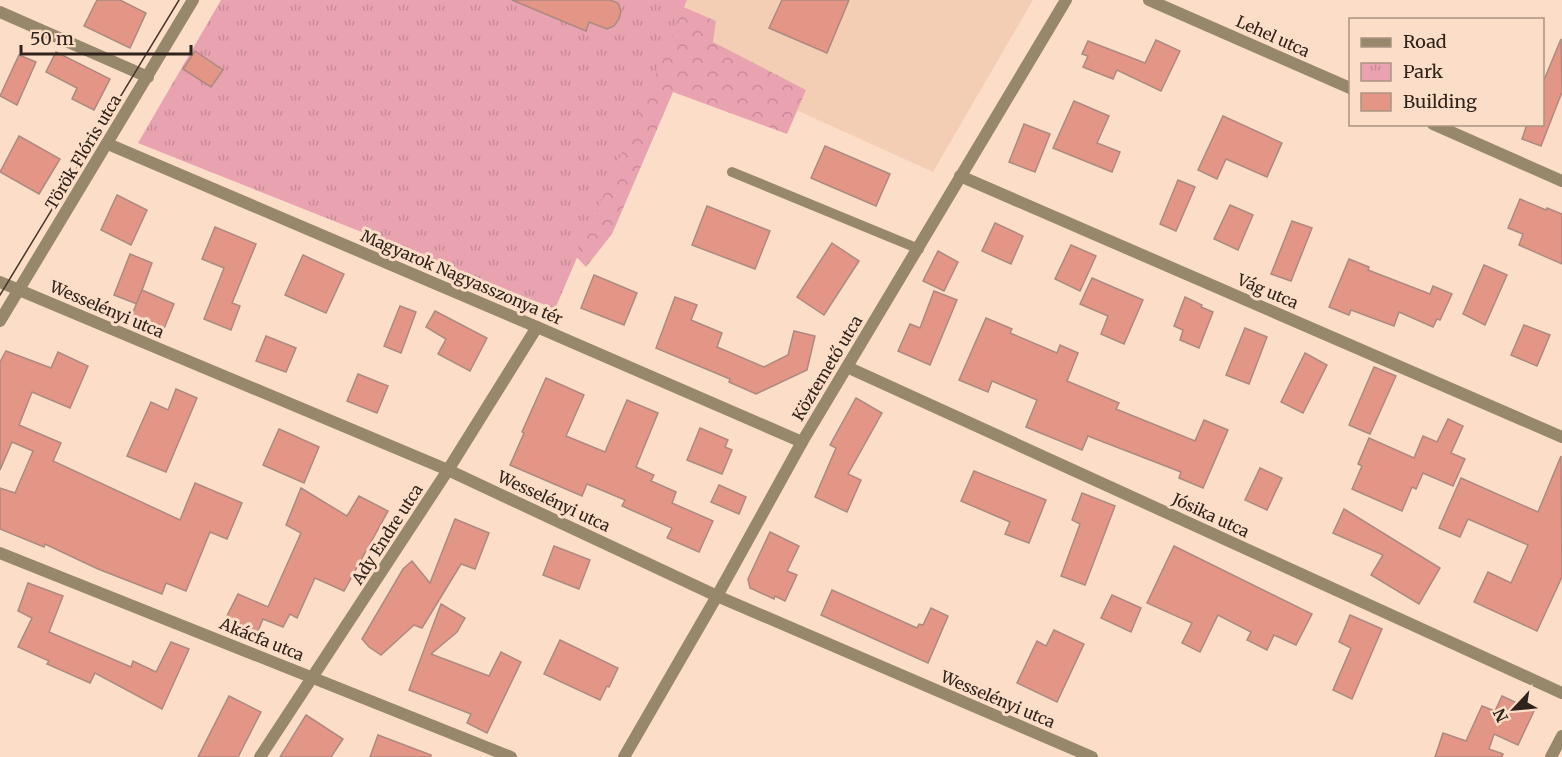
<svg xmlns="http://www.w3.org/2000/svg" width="1562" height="757" font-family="Merriweather,serif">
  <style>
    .built { fill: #f3ceb5 }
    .forest { fill: url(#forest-crowns) }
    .park { fill: url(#park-tufts) }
    .building { fill: #e49686; stroke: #ac8981; stroke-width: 1.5 }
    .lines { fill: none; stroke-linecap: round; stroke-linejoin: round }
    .service { stroke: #97886c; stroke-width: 10 }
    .minor { stroke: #97886c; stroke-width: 12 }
    .tram { stroke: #45372d; stroke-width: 1.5 }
    .labels { text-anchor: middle; stroke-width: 6; stroke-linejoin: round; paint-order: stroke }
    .street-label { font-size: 16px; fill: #2f231b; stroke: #fcddc7 }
  </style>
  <defs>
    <pattern id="forest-crowns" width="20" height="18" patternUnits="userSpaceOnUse" patternTransform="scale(1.5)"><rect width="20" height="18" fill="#e9a2b0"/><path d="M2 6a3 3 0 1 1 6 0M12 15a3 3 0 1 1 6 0" fill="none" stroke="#c88b97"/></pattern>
    <pattern id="park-tufts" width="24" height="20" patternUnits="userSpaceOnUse" patternTransform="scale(1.5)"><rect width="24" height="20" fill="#e9a2b0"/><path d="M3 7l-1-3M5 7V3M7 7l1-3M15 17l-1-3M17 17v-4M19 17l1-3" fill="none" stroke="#c88b97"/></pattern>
  </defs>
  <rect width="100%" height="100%" fill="#fcddc7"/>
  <!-- built -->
  <polygon class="built" points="687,0 1033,0 933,172 666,51"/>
  <!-- forest -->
  <polygon class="forest" points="667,0 716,21 713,42 806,90 787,134 673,92 612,234 586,267 562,242"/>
  <!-- park -->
  <polygon class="park" points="221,0 687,0 555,309 138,143"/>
  <!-- building -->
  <g class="building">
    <polygon points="97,0 120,0 146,13 130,48 84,26"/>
    <polygon points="512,0 610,0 618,3 621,11 619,19 614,26 607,29 589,22 586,31"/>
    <polygon points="782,0 849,0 827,53 769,28"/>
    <polygon points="1561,39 1562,92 1541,146 1522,139 1527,124 1542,124 1542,85"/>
    <polygon points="1156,40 1180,51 1161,91 1117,70 1113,79 1083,67 1088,56 1082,54 1088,41 1145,63"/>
    <polygon points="195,51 223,70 211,87 183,69"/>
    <polygon points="56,52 110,79 94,110 72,99 77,88 46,72"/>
    <polygon points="19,55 36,62 17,105 0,96"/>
    <polygon points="1074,101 1109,116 1097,143 1120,152 1112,172 1053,148"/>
    <polygon points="1223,116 1282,143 1267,177 1226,159 1217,179 1198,170"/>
    <polygon points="1024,124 1050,134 1035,172 1009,162"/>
    <polygon points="19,136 60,159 39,194 0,172"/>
    <polygon points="825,146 890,174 876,206 811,178"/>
    <polygon points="1178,180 1195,187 1176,231 1160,224"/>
    <polygon points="117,195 147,210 131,245 101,230"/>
    <polygon points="1520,199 1546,210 1547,208 1562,214 1562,264 1519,245 1523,234 1508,228"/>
    <polygon points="1230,205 1253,215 1238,250 1214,239"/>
    <polygon points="707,206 770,231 755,269 692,245"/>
    <polygon points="1292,221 1312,228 1291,281 1271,274"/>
    <polygon points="995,223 1023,236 1011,264 982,251"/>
    <polygon points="215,227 256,244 232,303 240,306 231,330 204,319 224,268 202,259"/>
    <polygon points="832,243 859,261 824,315 797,297"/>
    <polygon points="1071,245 1096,256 1080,291 1055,279"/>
    <polygon points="938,251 958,262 944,291 923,281"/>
    <polygon points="130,254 152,263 137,304 114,295"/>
    <polygon points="303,255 344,274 326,313 285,295"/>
    <polygon points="1349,259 1369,267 1368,270 1430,294 1433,286 1452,294 1440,320 1437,319 1433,327 1399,312 1394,326 1351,310 1349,315 1329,307"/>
    <polygon points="1484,265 1507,275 1485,325 1463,314"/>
    <polygon points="594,275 637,293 624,325 581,308"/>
    <polygon points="1092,278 1143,300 1124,344 1101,334 1108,316 1080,304"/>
    <polygon points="142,290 174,304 163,331 131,317"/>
    <polygon points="934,291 957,300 930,365 898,351 910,324 920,328"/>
    <polygon points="675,297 697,305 691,320 722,333 717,347 764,367 788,355 794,331 815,336 807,370 756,394 729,382 730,379 656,348"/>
    <polygon points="1185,297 1202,305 1201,307 1213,312 1199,348 1180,340 1183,330 1174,326"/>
    <polygon points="400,306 416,312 401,353 384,346"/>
    <polygon points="435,311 487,338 470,371 438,354 446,339 426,327"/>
    <polygon points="986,318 1012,329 1010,333 1057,353 1060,345 1078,353 1067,381 1119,403 1116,409 1195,441 1204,420 1228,430 1203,488 1179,478 1181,472 1088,436 1082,450 1026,427 1037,400 992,381 988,392 959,380"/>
    <polygon points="1524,325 1550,335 1537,366 1511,355"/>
    <polygon points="1245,328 1267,337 1249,384 1226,375"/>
    <polygon points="266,336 296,348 286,372 256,361"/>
    <polygon points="6,351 51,368 58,352 88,366 70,408 32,392 19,425 61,443 53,461 180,520 195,483 242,503 227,539 210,532 186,591 166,583 162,594 98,569 45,544 44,547 0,529 0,488 15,493 33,451 12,442 0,470 0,362"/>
    <polygon points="1305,353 1327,365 1303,413 1281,402"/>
    <polygon points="1374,367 1396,376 1370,434 1349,425"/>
    <polygon points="358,374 388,386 377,413 347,401"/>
    <polygon points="546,378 584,395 566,436 605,452 627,400 658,413 636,467 654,475 651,481 676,492 672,503 713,521 699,552 667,538 672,528 622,506 625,500 587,484 582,496 510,465 524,433 522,432"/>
    <polygon points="176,389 197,398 166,472 127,456 151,402 168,410"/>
    <polygon points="856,398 882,413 848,474 861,480 847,512 815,497 836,448 830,445"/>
    <polygon points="1448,419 1463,426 1451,453 1465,459 1453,486 1423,473 1416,489 1412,487 1402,511 1352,489 1362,466 1358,464 1369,438 1414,458 1423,436 1437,442"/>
    <polygon points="700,428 728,440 725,447 732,450 722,474 687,460"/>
    <polygon points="279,429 319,447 304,483 263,465"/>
    <polygon points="1561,456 1562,577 1537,631 1474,602 1488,572 1511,583 1528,545 1468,519 1460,537 1439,528 1461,478 1538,512"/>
    <polygon points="1260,468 1282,478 1267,510 1245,500"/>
    <polygon points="974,471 1046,500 1029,543 1005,534 1010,522 961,501"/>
    <polygon points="719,485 746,497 739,514 711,502"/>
    <polygon points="301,488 347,516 359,496 388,511 344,591 315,578 297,618 290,614 283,627 263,619 256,636 224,622 238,594 268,607 301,533 286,525"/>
    <polygon points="1082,493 1115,506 1085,585 1061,576 1080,524 1072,520"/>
    <polygon points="1344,509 1440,568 1419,604 1371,575 1383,555 1333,533"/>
    <polygon points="455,519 489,533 475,569 461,564 422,628 414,625 381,655 369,647 362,639 403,569 412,561 430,583"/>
    <polygon points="770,532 799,546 787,571 797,575 785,601 775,596 774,599 750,588 748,579"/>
    <polygon points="554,546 590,560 579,589 543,575"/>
    <polygon points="1174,546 1312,614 1296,645 1274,635 1267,650 1247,640 1251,632 1218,615 1200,652 1182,643 1192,623 1147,603"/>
    <polygon points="28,583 63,596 49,632 131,667 133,661 156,672 171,642 189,649 162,709 95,673 90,683 47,664 49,661 18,647 32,618 18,611"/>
    <polygon points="832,590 917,628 919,624 923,625 931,608 948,616 928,663 821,615"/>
    <polygon points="1112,595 1141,608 1131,632 1101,618"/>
    <polygon points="441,604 465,618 457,632 431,654 489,676 501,652 521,662 487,733 467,723 471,714 409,690"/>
    <polygon points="1350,615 1382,629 1352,699 1333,690 1351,648 1339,642"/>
    <polygon points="1054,630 1084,644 1057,702 1017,683 1037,641 1046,646"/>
    <polygon points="560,640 618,668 609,687 607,686 600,700 544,674"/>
    <polygon points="229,696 261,712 238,757 198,757"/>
    <polygon points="1502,696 1534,711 1518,745 1494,734 1489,749 1503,754 1502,757 1435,757 1443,733 1466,741 1482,706 1495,711"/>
    <polygon points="306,715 343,739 331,757 280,757"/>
    <polygon points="378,735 431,755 431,757 370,757"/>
  </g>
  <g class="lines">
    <!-- service -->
    <polyline class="service" points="732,172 919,249"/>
    <!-- minor -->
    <g class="minor">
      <polyline points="1149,0 1350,88"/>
      <polyline points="0,12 148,77"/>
      <polyline points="1433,124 1562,181"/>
      <polyline points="108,144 537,327 802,442"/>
      <polyline points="960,176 1562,437"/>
      <polyline points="0,282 448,470 717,596 1092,757"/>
      <polyline points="0,321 193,0"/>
      <polyline points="847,367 1562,693"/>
      <polyline points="0,553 511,757"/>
      <polyline points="260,757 448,470 537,327"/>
      <polyline points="624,757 717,596 802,442 1066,0"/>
      <polyline points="1551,757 1562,736"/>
    </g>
    <!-- tram -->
    <polyline class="tram" points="0,295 179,0"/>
  </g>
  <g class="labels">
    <!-- street labels -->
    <g class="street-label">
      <text transform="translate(1273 36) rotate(24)" y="6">Lehel utca</text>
      <text transform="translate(83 152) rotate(-59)" y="6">Török Flóris utca</text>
      <text transform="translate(462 277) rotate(23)" y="6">Magyarok Nagyasszonya tér</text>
      <text transform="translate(1268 291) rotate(23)" y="6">Vág utca</text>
      <text transform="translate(107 309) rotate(23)" y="6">Wesselényi utca</text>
      <text transform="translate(827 368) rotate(-59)" y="6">Köztemető utca</text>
      <text transform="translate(554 501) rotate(25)" y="6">Wesselényi utca</text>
      <text transform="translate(1211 515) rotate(25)" y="6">Jósika utca</text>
      <text transform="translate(387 534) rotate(-57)" y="6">Ady Endre utca</text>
      <text transform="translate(262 639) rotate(22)" y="6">Akácfa utca</text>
      <text transform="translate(998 699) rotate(23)" y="6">Wesselényi utca</text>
    </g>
  </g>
  <!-- legend -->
  <rect x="1349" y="18" width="195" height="108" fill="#fcddc7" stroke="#aa9382" stroke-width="1.5"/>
  <rect x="1361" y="38" width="30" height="9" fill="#97886c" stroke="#aa9382" stroke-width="1.5"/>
  <text x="1403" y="48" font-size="18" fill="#2f231b">Road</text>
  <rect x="1361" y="63" width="30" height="18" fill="url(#park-tufts)" stroke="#aa9382" stroke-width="1.5"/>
  <text x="1403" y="78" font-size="18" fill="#2f231b">Park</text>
  <rect x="1361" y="93" width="30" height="18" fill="#e49686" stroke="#aa9382" stroke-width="1.5"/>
  <text x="1403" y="108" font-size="18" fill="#2f231b">Building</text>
  <!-- north arrow -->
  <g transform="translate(1514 709) rotate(244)" stroke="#fcddc7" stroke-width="4.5" paint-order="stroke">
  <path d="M0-4.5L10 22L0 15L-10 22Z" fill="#2f231b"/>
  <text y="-9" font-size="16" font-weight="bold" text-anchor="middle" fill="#2f231b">N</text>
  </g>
  <!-- scale -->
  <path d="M21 45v9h170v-9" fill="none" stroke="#2f231b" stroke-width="3"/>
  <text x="30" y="45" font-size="18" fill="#2f231b" stroke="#fcddc7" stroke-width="4.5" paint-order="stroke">50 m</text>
</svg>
